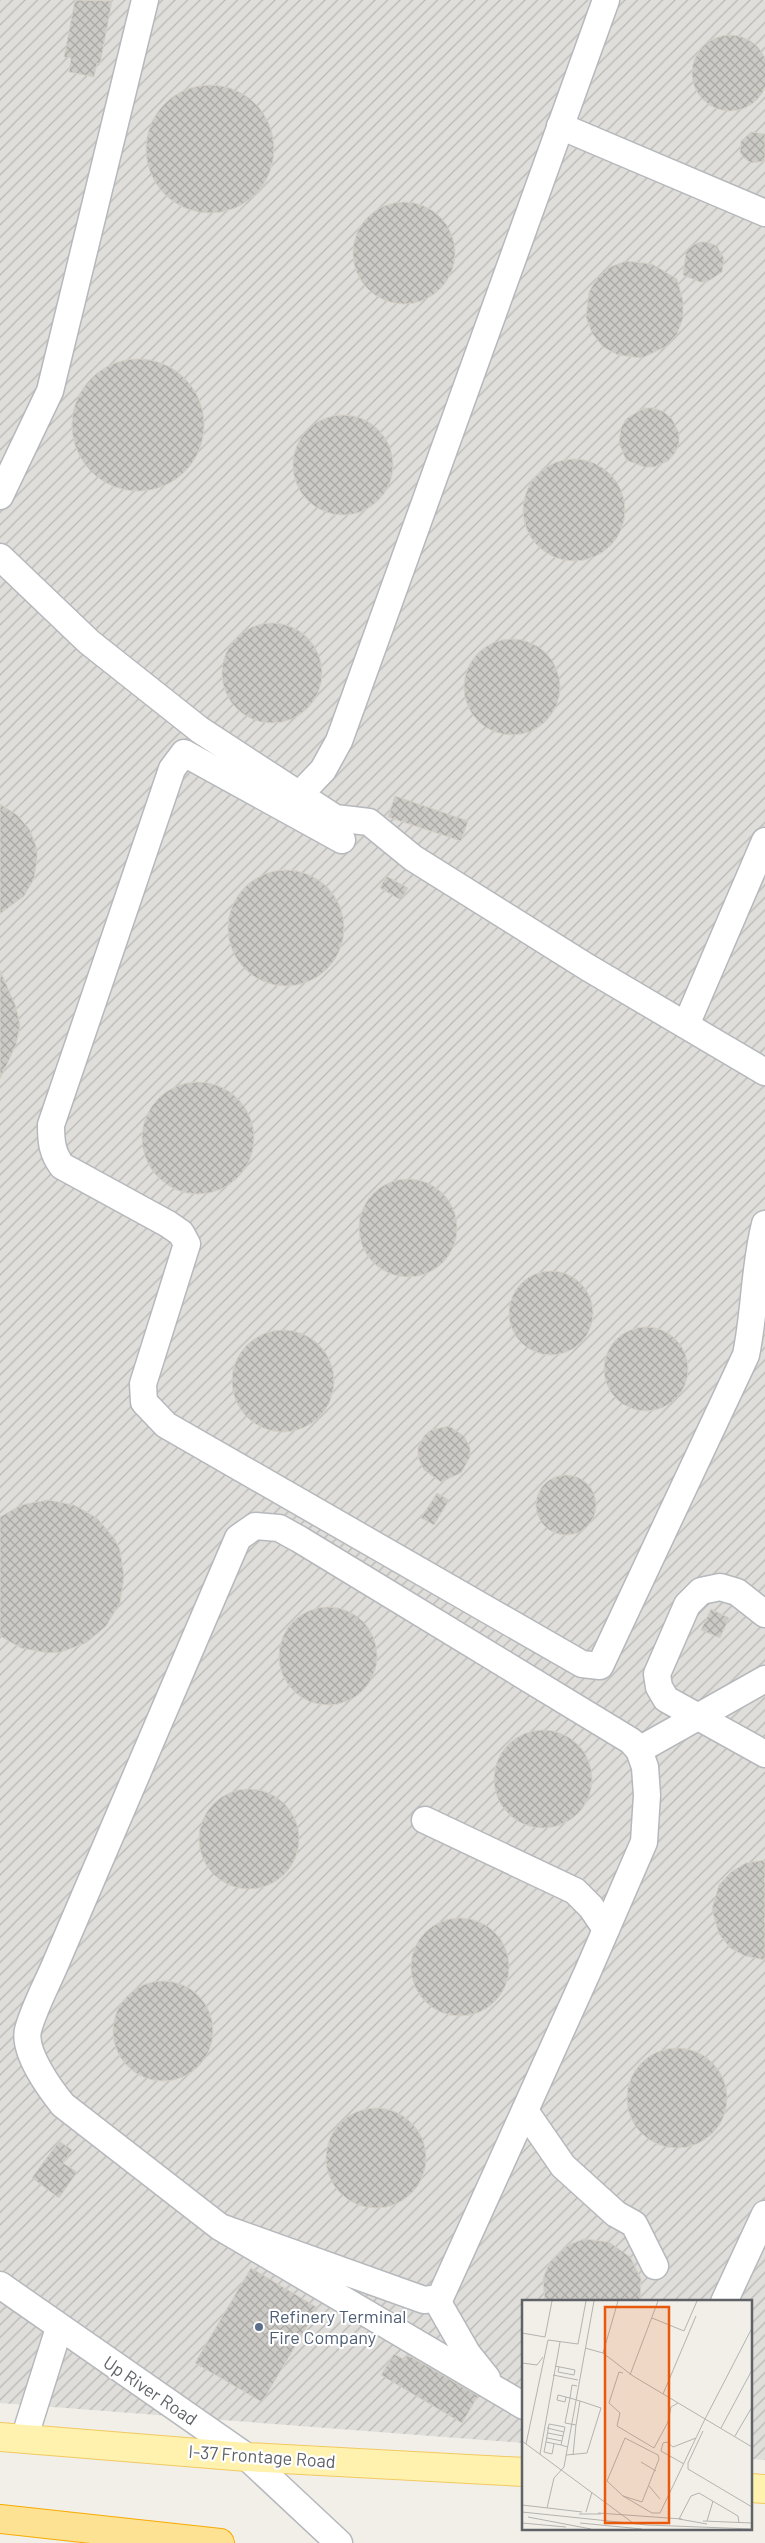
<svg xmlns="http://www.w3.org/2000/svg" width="765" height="2543" font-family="Barlow,sans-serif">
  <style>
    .industrial { fill: url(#industrial-furrows) }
    .building { fill: url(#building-cross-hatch); stroke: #d6d1c6 }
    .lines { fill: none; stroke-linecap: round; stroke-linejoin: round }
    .minor-casing { stroke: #b5b8bc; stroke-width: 29 }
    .major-casing { stroke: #f2c960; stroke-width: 30 }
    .highway-casing { stroke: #f9ab00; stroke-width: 30 }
    .minor { stroke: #fff; stroke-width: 26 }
    .major { stroke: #fff2af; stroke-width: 28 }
    .highway { stroke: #fde293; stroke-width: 28 }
    .service-dot { fill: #5c6f8a; stroke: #fff; stroke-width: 2 }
    .labels { text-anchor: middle; stroke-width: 4.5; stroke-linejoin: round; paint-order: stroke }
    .service-label { font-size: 18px; fill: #4e5e75; stroke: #fff; text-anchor: start }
    .street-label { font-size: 18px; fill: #5f6368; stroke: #fff }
    .inset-road { fill: none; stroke: #b3b3b1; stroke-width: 1 }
    .view { fill: #e8590c; fill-opacity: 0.15; stroke: #e8590c; stroke-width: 2.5 }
    .inset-edge { fill: none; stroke: #5f6368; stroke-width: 2.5 }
  </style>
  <defs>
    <pattern id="industrial-furrows" width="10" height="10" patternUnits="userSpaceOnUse" patternTransform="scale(1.25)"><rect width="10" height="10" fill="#e0deda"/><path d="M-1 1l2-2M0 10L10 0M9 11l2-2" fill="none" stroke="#b9b8b5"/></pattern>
    <pattern id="building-cross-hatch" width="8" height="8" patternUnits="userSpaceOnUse" patternTransform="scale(1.25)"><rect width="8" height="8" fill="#cccac5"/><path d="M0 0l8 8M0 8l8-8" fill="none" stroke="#a9a8a4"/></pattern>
  </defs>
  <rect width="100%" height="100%" fill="#f1efe8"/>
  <!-- industrial -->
  <polygon class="industrial" points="0,0 765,0 765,2460 751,2459 751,2302 524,2302 524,2443 0,2403"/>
  <!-- building -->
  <g class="building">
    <polygon points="75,0 112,1 100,64 97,63 94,77 69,72 71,58 64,57"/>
    <circle cx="730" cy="73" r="38"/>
    <circle cx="210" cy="149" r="64"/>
    <polygon points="751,132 765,134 765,161 751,163 743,157 740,152 741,141"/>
    <circle cx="404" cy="253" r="51"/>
    <polygon points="700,242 707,242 717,246 724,258 722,272 707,282 700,282 683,275 686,252 691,246"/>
    <polygon points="626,261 652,264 677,279 683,301 683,318 677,334 665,347 642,358 618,355 603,347 592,333 586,317 589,292 597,278 610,267"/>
    <circle cx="138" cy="425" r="66"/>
    <polygon points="644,408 654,408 664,412 672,419 679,433 679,443 675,453 668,461 654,467 644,467 626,460 619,443 621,428 626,419"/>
    <circle cx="343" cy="465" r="50"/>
    <circle cx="574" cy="510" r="51"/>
    <circle cx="272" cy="673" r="50"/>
    <circle cx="512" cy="687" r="48"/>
    <polygon points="395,796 468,821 461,841 388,817"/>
    <polygon points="0,804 17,815 30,830 37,849 37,859 34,879 24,896 0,914"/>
    <circle cx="286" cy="928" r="58"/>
    <polygon points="386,876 408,888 401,900 380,888"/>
    <polygon points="0,970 16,1007 20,1025 16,1045 0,1079"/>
    <circle cx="198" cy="1138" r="56"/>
    <circle cx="408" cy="1228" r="49"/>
    <circle cx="551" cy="1313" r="42"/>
    <circle cx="646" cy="1369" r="42"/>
    <circle cx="283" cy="1381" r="51"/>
    <polygon points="449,1426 464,1436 470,1448 470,1457 461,1473 441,1482 424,1470 418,1457 418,1448 424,1436 431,1430"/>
    <circle cx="566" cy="1505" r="30"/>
    <polygon points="437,1493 449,1500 434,1525 421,1518"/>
    <polygon points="48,1500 74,1505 97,1518 114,1538 120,1550 124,1576 120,1603 106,1626 86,1643 61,1652 48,1653 21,1648 0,1636 0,1517 21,1505"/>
    <circle cx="328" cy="1656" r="49"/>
    <polygon points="711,1609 729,1618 720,1638 701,1630"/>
    <circle cx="543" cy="1779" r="49"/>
    <circle cx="249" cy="1839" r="50"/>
    <polygon points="765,1860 765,1960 745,1956 730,1948 719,1934 712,1909 719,1885 731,1872 746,1863"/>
    <circle cx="460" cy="1967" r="49"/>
    <circle cx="163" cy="2031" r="50"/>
    <circle cx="677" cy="2098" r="50"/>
    <circle cx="376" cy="2158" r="50"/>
    <polygon points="59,2141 72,2150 63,2163 77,2172 59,2198 32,2178"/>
    <polygon points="584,2239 609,2242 630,2257 641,2279 640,2302 545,2302 543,2279 549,2263 568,2245"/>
    <polygon points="251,2268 318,2308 262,2402 195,2363"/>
    <polygon points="394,2354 405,2360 408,2355 478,2396 462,2423 381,2375"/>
  </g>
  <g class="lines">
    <!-- minor casing -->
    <g class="minor-casing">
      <g id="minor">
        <polyline points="560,126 765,213"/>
        <polyline points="0,496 50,391 145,0"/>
        <polyline points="0,557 89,642 200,730 335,818 369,822 413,858 587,967 765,1072"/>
        <polyline points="299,795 323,770 339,741 606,0"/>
        <path d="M342 840 184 753 172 769 51 1125C51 1141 52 1153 62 1166L168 1224 181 1233 187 1244 143 1384 144 1402 166 1425 582 1664 600 1666 746 1355C755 1312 754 1267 765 1224"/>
        <polyline points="686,1025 765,841"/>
        <polyline points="765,1614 737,1592 720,1587 701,1591 687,1605 657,1674 659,1687 666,1699 765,1754"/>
        <polyline points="639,1750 765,1679"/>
        <polyline points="425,1820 575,1891 591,1907 606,1929"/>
        <polyline points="525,2111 563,2166 616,2214 634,2224 655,2266"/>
        <path d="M220 2227 424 2300 440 2298 588 1971 644 1842 647 1795 645 1767 639 1750 631 1741 299 1539 279 1528 255 1526 238 1538 55 1965C46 1986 34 2008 28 2030 23 2052 50 2089 63 2105L220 2227 524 2406"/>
        <polyline points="0,2285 247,2457 339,2543"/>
        <polyline points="436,2299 467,2353 487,2378"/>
        <polyline points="724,2302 765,2214"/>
        <polyline points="24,2439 59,2328"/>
      </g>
    </g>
    <!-- major casing -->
    <g class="major-casing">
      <g id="major">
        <polyline points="0,2437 247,2457 524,2472"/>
        <polyline points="751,2488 765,2489"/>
      </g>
    </g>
    <!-- highway casing -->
    <g class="highway-casing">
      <polyline id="highway" points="0,2519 220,2543"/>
    </g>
    <!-- minor -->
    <use href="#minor" class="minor"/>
    <!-- major -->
    <use href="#major" class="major"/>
    <!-- highway -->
    <use href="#highway" class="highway"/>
  </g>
  <!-- markers -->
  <circle class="service-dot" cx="259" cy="2327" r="5"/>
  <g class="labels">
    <!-- service labels -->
    <g class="service-label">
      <text x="269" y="2323">Refinery Terminal<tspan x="269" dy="21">Fire Company</tspan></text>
    </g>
    <!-- street labels -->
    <g class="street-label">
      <text transform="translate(150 2391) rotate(34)" y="6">Up River Road</text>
      <text transform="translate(262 2457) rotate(4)" y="6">I-37 Frontage Road</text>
    </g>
  </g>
  <!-- overview -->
  <g transform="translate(522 2300)">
    <rect width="230" height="230" fill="#f1efe8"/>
    <path class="inset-road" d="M130 18 162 31 175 1M0 33 23 37 30 1M63 48 81 53 111 76 230 147M81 53 96 1M0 63 15 65 21 57M33 66 53 70 52 75 36 72 37 67M101 73 97 72 87 103 98 113 95 126 132 148 146 122 149 107 156 103M31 75 56 80M108 75 136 1M141 94 174 16M44 97 43 102 35 100 36 95 48 98 50 85 55 86M48 98 58 101 54 125 43 123ZM183 119 230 28M25 128 42 132M199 128 230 70M181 131 166 163V169L230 207M26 133 41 136M213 136 230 107M25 138 40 141M0 141 111 223M24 142 22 152 30 154 32 144M4 144 26 40 56 44 64 1M39 145 43 127 27 124 24 142 39 145 46 147M18 154 38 42M44 155 65 153 79 108 58 101M51 155 54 125M119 162 134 171M162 164 139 151 141 143 145 142 151 147 174 138M127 186 138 199M101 196 120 202 137 159 136 155 103 138 85 181 101 196 130 213H138L183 119M0 205 60 212M25 208 32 178 42 167 72 1M0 212 125 225 230 229M64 212 70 192M76 213 160 219M57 214H79M6 217 69 229M157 219 169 196 177 193 216 216 217 223M157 219 185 224M181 221 230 223M185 221 191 201M0 223 44 227M58 223 120 229"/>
    <path class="view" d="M83 7H147V223H83Z"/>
    <rect width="230" height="230" class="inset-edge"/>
  </g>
</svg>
